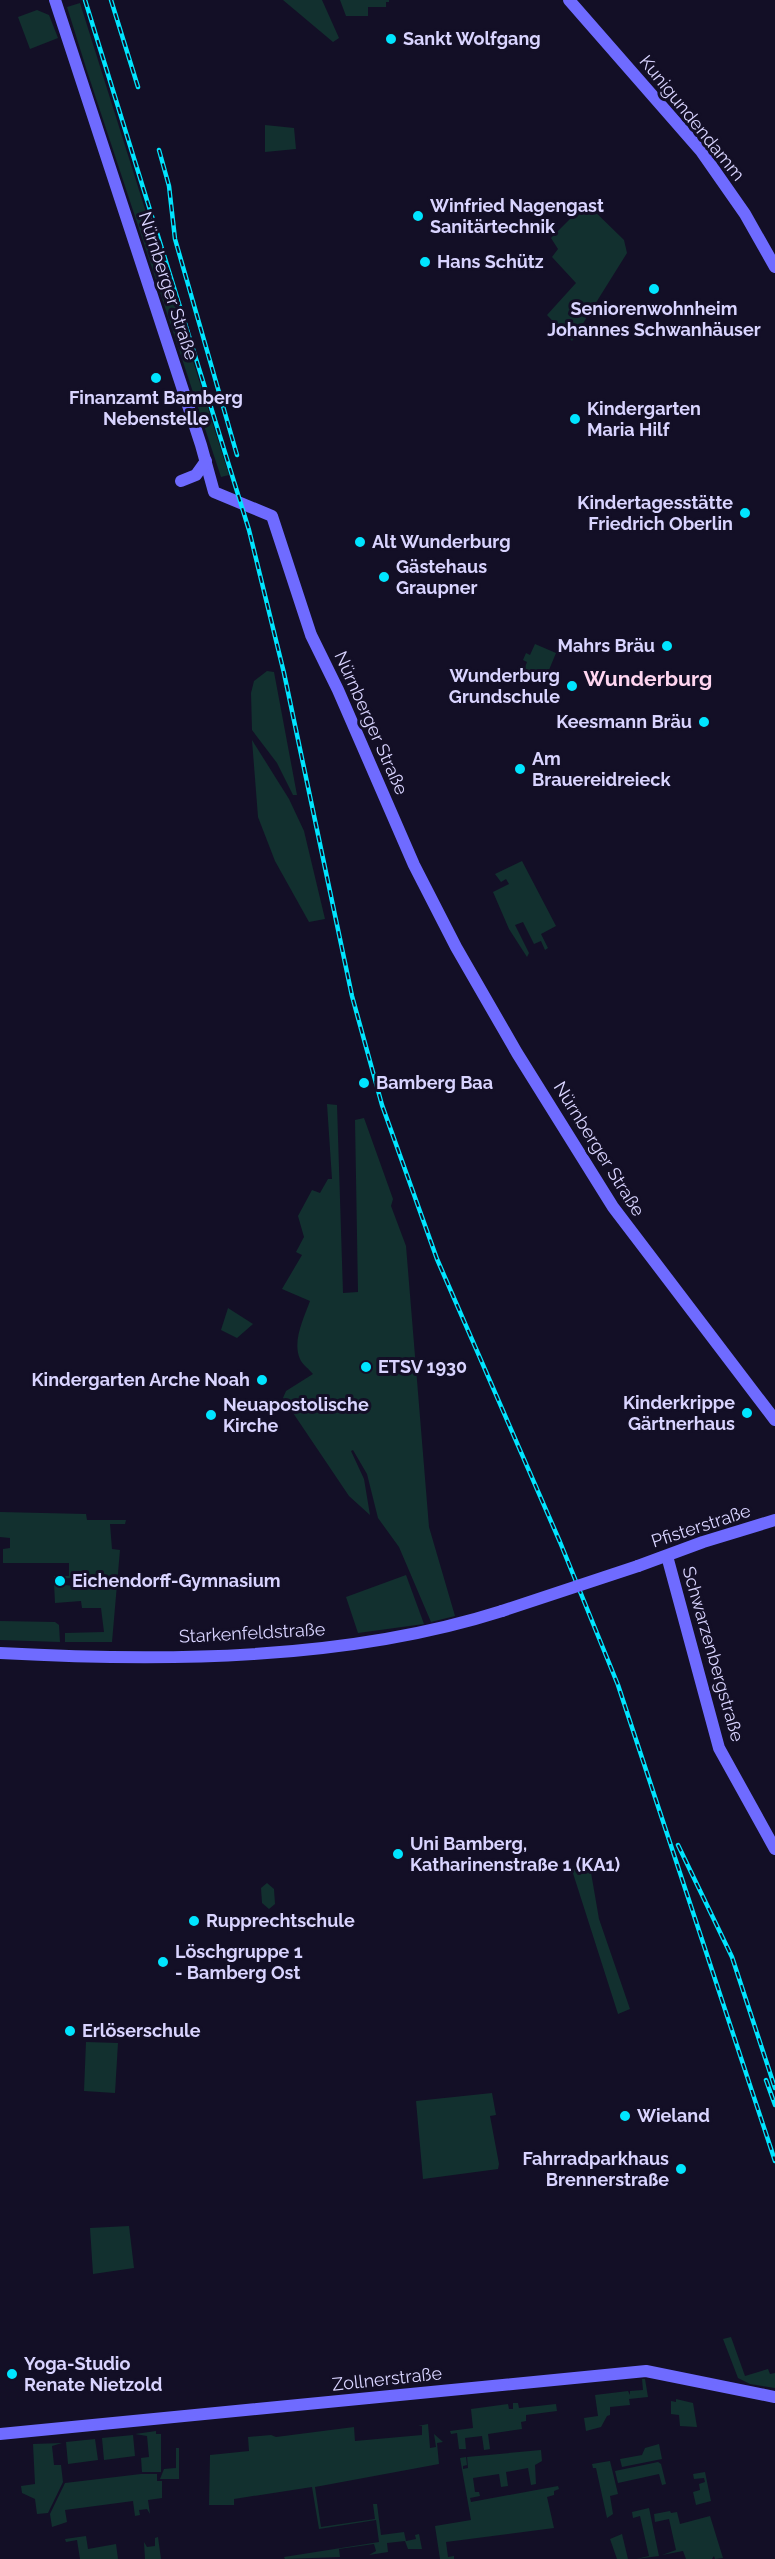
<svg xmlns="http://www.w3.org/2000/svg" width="775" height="2559" font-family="Raleway,sans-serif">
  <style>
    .green { fill: #12302f }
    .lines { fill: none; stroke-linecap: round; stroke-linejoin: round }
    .secondary { stroke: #6f6bff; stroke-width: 12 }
    .rail-casing { stroke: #00e5ff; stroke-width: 4.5 }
    .rail { stroke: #130f26; stroke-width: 2; stroke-dasharray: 7; stroke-linecap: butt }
    .secondary-bridge { stroke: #6f6bff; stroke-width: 12 }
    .poi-dot { fill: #00e5ff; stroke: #130f26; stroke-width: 2 }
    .labels { text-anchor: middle; stroke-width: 6; stroke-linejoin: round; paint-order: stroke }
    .poi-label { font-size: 18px; font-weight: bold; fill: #d9d4ff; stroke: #130f26; text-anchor: start }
    .street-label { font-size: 18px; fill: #d9d4ff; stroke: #130f26 }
    .quarter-label { font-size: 21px; font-weight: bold; fill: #ffd6f0; stroke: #130f26 }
  </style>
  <rect width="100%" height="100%" fill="#130f26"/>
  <!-- green -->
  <g class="green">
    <polygon points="283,0 322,0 339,38 333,42"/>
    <polygon points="340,0 389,0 389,2 386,2 386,7 368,7 368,16 346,16"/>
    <polygon points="80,3 229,475 221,477 87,71 67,7"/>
    <polygon points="37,10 49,15 58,38 30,49 18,17"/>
    <polygon points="265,125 294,128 296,149 265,152"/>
    <polygon points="586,203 624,240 627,253 572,341 547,315 576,283 552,257 558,249 551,238"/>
    <polygon points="535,644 556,653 544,682 523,673 527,662 523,660 526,653 530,655"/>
    <polygon points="267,671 274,672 297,795 293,795 277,763 252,730 251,693 254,681"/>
    <polygon points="252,740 289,799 304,831 325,919 309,922 275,861 258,817"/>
    <polygon points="522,861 556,926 541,934 548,948 545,950 541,941 534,944 523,922 515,925 529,953 527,957 509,929 493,892 509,884 506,879 501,882 495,874"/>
    <path d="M327 1104 337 1105 343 1293 358 1292 355 1120 364 1118 393 1199 391 1206 406 1246 429 1527 455 1616 431 1622 399 1547 378 1518 367 1474 353 1450 351 1451 364 1479 370 1515 349 1496 283 1398 286 1391 313 1374C310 1370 302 1364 300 1359 292 1341 304 1318 310 1301L282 1289 302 1255 296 1252 304 1237 298 1216 312 1190 320 1193 328 1179H332Z"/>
    <polygon points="228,1308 253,1324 237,1338 221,1330"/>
    <polygon points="0,1512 86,1514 87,1520 126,1520 125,1524 110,1524 112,1549 120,1550 112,1642 65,1642 65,1633 104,1632 101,1608 82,1608 81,1601 55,1603 54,1583 72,1586 72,1578 54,1579 54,1576 69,1576 69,1563 3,1563 3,1549 10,1548 10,1538 0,1537"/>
    <polygon points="406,1575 424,1624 358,1633 346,1597"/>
    <polygon points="0,1621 55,1622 59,1625 60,1642 0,1640"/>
    <polygon points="589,1861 599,1919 630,2009 618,2014 571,1867"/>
    <polygon points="267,1883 274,1889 275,1904 269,1909 262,1903 261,1888"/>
    <polygon points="86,2042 118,2043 115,2093 84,2091"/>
    <polygon points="492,2093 496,2115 490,2116 499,2164 498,2169 423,2179 416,2101"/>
    <polygon points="129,2226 134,2268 93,2274 90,2228"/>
    <polygon points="731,2337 745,2376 768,2369 770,2374 775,2373 775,2388 750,2384 738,2378 723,2339"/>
    <polygon points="642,2379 645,2379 648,2397 629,2399 630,2405 610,2407 610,2415 607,2416 601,2427 586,2431 584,2418 598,2416 595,2395 628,2391 630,2395 630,2391 643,2390"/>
    <polygon points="676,2399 693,2403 697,2427 680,2426 679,2415 671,2414 671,2401 676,2402"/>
    <polygon points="513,2403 518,2403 519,2408 556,2404 557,2411 526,2415 526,2421 521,2422 522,2429 488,2434 490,2449 484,2450 482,2436 465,2438 466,2449 459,2449 457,2433 451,2434 450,2431 473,2428 471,2409 508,2404 509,2409 513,2409"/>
    <polygon points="428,2424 430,2448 436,2447 434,2434 443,2442 437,2443 439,2464 315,2487 321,2527 375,2519 373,2504 377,2504 381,2535 404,2532 406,2541 416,2539 415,2535 419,2534 422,2549 408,2549 405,2541 387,2543 388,2552 369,2555 376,2551 374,2544 339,2549 340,2557 285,2559 284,2557 379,2542 376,2520 319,2529 312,2487 234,2499 234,2505 209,2505 210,2455 249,2451 248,2437 271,2435 276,2437 354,2427 355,2441 422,2435 422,2426 418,2426"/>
    <polygon points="156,2431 156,2434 161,2434 161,2472 142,2472 141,2458 149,2457 147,2436 135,2434"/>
    <polygon points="133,2435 135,2456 104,2460 102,2438"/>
    <polygon points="95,2439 98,2460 68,2464 66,2442"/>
    <polygon points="62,2443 52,2446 54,2465 61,2465 63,2482 48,2513 37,2514 35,2499 22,2493 21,2486 35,2484 33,2444"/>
    <polygon points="659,2444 662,2459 622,2467 620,2459 642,2455 645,2448"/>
    <polygon points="176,2448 179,2448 179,2479 160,2479 164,2469 176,2468"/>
    <polygon points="541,2450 542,2461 535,2465 536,2484 531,2485 528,2468 506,2472 508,2486 501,2487 499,2474 473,2478 475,2492 479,2492 480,2496 470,2498 471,2502 558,2486 559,2489 554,2491 554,2495 547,2497 554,2528 446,2542 448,2557 454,2556 454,2559 440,2559 435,2526 471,2520 460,2458 466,2457 467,2465 463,2466 463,2469 468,2468 467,2457"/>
    <polygon points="610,2461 618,2494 610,2496 613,2514 607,2518 596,2468 593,2468 592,2464"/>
    <polygon points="658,2462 661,2464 666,2484 662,2485 659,2474 618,2483 615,2471"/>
    <polygon points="705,2472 711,2501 696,2505 693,2492 700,2490 699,2484 705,2482 704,2478 694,2479 693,2474"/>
    <polygon points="141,2474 157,2474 157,2481 162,2481 162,2498 148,2500 150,2514 147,2509 139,2510 140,2515 135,2516 133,2501 65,2510 67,2522 52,2527 50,2514 65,2483"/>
    <polygon points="649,2508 659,2556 636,2559 649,2556 640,2516 633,2518 632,2512"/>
    <polygon points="670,2511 671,2513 677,2512 680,2524 710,2516 723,2558 715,2559 714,2556 712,2559 686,2559 683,2551 662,2555 676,2550 669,2519 655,2522 654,2514"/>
    <polygon points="622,2534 628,2559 617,2559 610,2539"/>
    <polygon points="86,2536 88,2549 116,2544 118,2559 80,2559 77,2540 66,2542 65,2539"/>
    <polygon points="158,2537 161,2559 145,2559 144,2542 147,2547 155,2546 155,2538"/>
  </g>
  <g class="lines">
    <!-- secondary -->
    <g class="secondary">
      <polyline points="55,0 201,445 214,492 272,516 311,635 338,690 414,865 456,947 517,1053 613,1207 775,1420"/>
      <polyline points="569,0 701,151 745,214 775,267"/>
      <polyline points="181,481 196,475 206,461"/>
      <polyline points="667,1556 719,1748 775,1849"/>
      <polyline points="638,1566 703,1542 775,1520"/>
      <path d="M0 1653C163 1662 345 1661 502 1611"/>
      <polyline points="0,2434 646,2371 775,2397"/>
    </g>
    <!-- rail casing -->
    <g class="rail-casing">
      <g id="rail">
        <polyline points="85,0 249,530 284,673 352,996 382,1105 437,1259 560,1542 618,1685 775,2161"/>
        <polyline points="111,0 138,87"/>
        <polyline points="159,150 169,186 175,239 237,455"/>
        <polyline points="678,1845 732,1957 775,2088"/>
        <polyline points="766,2080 775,2105"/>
      </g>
    </g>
    <!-- rail -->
    <use href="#rail" class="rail"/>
    <!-- secondary-bridge -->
    <polyline class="secondary-bridge" points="502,1611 638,1566"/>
  </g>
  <!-- markers -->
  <g class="poi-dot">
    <circle cx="391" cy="39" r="6"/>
    <circle cx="418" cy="216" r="6"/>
    <circle cx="425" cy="262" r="6"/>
    <circle cx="654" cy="289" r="6"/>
    <circle cx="156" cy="378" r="6"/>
    <circle cx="575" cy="419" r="6"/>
    <circle cx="745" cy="513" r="6"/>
    <circle cx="360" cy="542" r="6"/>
    <circle cx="384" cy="577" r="6"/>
    <circle cx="667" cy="646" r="6"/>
    <circle cx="572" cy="686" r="6"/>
    <circle cx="704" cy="722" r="6"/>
    <circle cx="520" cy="769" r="6"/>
    <circle cx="364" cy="1083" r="6"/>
    <circle cx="366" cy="1367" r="6"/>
    <circle cx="262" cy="1380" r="6"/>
    <circle cx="747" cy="1413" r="6"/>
    <circle cx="211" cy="1415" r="6"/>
    <circle cx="60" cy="1581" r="6"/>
    <circle cx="398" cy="1854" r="6"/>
    <circle cx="194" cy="1921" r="6"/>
    <circle cx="163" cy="1962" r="6"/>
    <circle cx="70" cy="2031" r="6"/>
    <circle cx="625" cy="2116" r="6"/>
    <circle cx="681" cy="2169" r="6"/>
    <circle cx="12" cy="2374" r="6"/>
  </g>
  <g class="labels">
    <!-- poi labels -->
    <g class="poi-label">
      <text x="403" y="45">Sankt Wolfgang</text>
      <text x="430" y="212">Winfried Nagengast<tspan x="430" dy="21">Sanitärtechnik</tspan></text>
      <text x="437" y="268">Hans Schütz</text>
      <text x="654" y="315" text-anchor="middle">Seniorenwohnheim<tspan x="654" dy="21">Johannes Schwanhäuser</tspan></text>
      <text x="156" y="404" text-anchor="middle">Finanzamt Bamberg<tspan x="156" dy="21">Nebenstelle</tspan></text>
      <text x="587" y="415">Kindergarten<tspan x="587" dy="21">Maria Hilf</tspan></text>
      <text x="733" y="509" text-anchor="end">Kindertagesstätte<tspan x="733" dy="21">Friedrich Oberlin</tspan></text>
      <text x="372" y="548">Alt Wunderburg</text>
      <text x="396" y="573">Gästehaus<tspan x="396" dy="21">Graupner</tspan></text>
      <text x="655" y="652" text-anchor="end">Mahrs Bräu</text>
      <text x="560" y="682" text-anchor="end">Wunderburg<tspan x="560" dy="21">Grundschule</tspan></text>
      <text x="692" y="728" text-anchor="end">Keesmann Bräu</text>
      <text x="532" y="765">Am<tspan x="532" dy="21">Brauereidreieck</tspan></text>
      <text x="376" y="1089">Bamberg Baa</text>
      <text x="378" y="1373">ETSV 1930</text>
      <text x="250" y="1386" text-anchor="end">Kindergarten Arche Noah</text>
      <text x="735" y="1409" text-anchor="end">Kinderkrippe<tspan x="735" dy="21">Gärtnerhaus</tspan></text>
      <text x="223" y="1411">Neuapostolische<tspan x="223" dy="21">Kirche</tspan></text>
      <text x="72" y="1587">Eichendorff-Gymnasium</text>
      <text x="410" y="1850">Uni Bamberg,<tspan x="410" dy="21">Katharinenstraße 1 (KA1)</tspan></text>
      <text x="206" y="1927">Rupprechtschule</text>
      <text x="175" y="1958">Löschgruppe 1<tspan x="175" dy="21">- Bamberg Ost</tspan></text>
      <text x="82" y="2037">Erlöserschule</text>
      <text x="637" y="2122">Wieland</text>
      <text x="669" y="2165" text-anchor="end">Fahrradparkhaus<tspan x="669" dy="21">Brennerstraße</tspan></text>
      <text x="24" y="2370">Yoga-Studio<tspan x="24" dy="21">Renate Nietzold</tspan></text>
    </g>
    <!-- street labels -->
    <g class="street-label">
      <text transform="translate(692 118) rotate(51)" y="6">Kunigundendamm</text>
      <text transform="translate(168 286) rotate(72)" y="6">Nürnberger Straße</text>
      <text transform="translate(371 723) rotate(66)" y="6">Nürnberger Straße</text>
      <text transform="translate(599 1149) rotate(58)" y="6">Nürnberger Straße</text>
      <text transform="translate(701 1526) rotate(-18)" y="6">Pfisterstraße</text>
      <text transform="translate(252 1633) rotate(-3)" y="6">Starkenfeldstraße</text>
      <text transform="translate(713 1654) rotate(74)" y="6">Schwarzenbergstraße</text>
      <text transform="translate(387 2379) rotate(-6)" y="6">Zollnerstraße</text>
    </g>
    <!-- quarter labels -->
    <g class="quarter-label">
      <text x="648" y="686">Wunderburg</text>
    </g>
  </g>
</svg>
